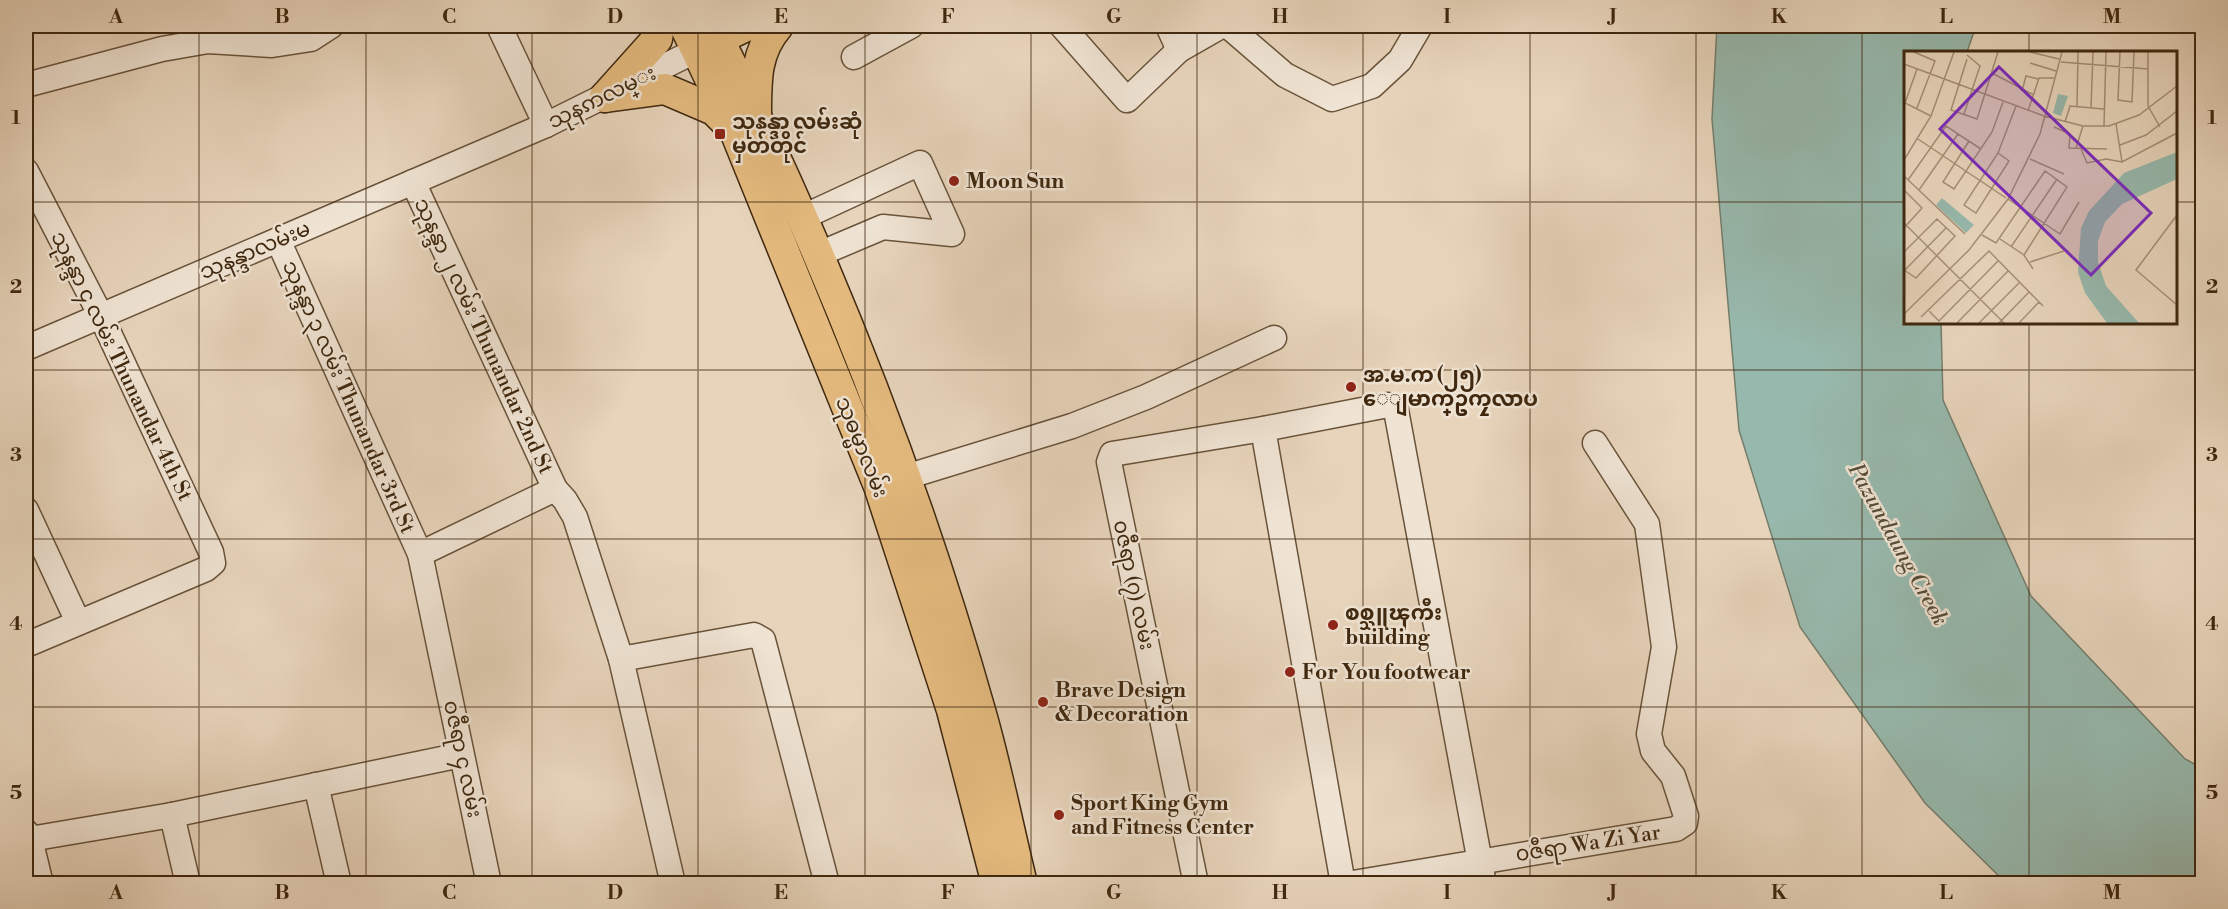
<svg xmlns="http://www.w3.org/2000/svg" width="2228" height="909" font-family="'Libre Bodoni','Noto Sans Myanmar',serif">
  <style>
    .water { fill: #97b8ac; stroke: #747e6d; stroke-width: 1.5 }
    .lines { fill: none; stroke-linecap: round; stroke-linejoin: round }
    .minor-casing { stroke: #69533a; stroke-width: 27 }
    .major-casing { stroke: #3f280f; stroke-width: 33 }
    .minor { stroke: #efe3d3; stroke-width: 24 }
    .major { stroke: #e4ba7e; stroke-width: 30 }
    .grid { fill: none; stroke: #3f280f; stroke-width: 1.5; stroke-opacity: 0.55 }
    .poi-dot { fill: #8f2418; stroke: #efe3d3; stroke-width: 2 }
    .labels { text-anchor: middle; stroke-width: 5; stroke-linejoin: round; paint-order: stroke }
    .street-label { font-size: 21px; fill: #3f280f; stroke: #efe3d3 }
    .poi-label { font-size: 21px; font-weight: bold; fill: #3f280f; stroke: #efe3d3; text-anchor: start }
    .water-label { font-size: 22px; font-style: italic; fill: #554c36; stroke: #efe3d3 }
    .inset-road { fill: none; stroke: #a48f76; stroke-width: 1.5 }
    .view { fill: #7b2cbf; fill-opacity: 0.15; stroke: #7b2cbf; stroke-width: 3 }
    .inset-edge { fill: none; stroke: #3f280f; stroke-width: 3 }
    .neatline { fill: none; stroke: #3f280f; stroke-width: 2 }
    .grid-label { font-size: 20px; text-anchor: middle; font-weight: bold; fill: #3f280f }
  </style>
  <rect width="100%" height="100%" fill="#e7d4bb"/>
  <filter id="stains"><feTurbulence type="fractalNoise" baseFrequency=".00333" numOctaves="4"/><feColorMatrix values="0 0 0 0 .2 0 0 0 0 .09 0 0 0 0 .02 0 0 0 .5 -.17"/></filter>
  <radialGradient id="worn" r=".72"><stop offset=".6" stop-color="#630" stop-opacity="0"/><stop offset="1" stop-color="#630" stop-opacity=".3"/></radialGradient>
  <!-- water -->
  <polygon class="water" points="1717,26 1976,26 1967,52 1906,52 1906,322 1941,323 1943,400 2031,596 2185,759 2202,768 2202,883 2006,883 1925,803 1800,627 1739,430 1712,119"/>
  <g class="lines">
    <!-- minor casing -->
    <g class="minor-casing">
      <g id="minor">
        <polyline points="499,26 546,125"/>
        <polyline points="1062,26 1127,100 1179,50 1221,26"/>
        <polyline points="1168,26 1179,50"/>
        <polyline points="1228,26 1285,75 1332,99 1372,86 1400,60 1420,26"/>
        <polyline points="854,57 911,26"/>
        <polyline points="26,85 162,49 208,41 272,45 311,39 331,26"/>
        <polyline points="26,171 101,316 211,552 213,563 206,569 26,645"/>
        <polyline points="413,182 555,489 565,500 575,517 621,659 673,884"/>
        <polyline points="801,218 920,163 952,234 883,227 817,255"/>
        <polyline points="278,240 420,554 489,884"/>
        <polyline points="26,348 546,125 697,50"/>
        <polyline points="1263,429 1343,884"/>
        <polyline points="906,477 1072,426 1146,397 1274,338"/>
        <polyline points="26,510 78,622"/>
        <polyline points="420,554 555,489"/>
        <polyline points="621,659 754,635 763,640 827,884"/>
        <polyline points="316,785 339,884"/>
        <polyline points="172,815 188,884"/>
        <polyline points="26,832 30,839 41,884"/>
        <polyline points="30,839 172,815 461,755"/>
        <polyline points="1196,884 1109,462 1112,454 1263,429 1388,405 1396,410 1484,884"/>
        <polyline points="1347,884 1676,829 1685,823 1686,816 1673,776 1653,751 1649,734 1664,647 1647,524 1595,443"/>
      </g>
    </g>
    <!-- major casing -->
    <g class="major-casing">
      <g id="major">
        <polyline points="685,26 735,131 879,486 952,710 997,884"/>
        <path d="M712 26C822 245 914 477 981 714 997 770 1008 827 1022 884"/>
        <polyline points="700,48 746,26"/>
        <polyline points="605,97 665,89 714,110 730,126"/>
        <polyline points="605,97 657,39 659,26"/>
        <path d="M756 112C756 79 756 51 778 26"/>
      </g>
    </g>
    <!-- minor -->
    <use href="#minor" class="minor"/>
    <!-- major -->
    <use href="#major" class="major"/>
  </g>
  <!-- grid -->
  <path class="grid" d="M199 26V884M366 26V884M532 26V884M698 26V884M865 26V884M1031 26V884M1197 26V884M1363 26V884M1530 26V884M1696 26V884M1862 26V884M2029 26V52M26 202H1906M2176 202H2202M2029 322V884M26 370H2202M26 539H2202M26 707H2202"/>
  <!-- markers -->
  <g class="poi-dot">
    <rect x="714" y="128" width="12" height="12" rx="3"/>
    <circle cx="954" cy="181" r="6"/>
    <circle cx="1351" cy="387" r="6"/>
    <circle cx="1333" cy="625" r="6"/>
    <circle cx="1290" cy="672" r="6"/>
    <circle cx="1043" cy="702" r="6"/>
    <circle cx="1059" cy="815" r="6"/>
  </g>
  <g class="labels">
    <!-- street labels -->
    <g class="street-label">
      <text transform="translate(602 97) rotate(-26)" y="7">သုနၵာလမ္း</text>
      <text transform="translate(255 250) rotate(-23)" y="7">သုနန္ဒာလမ်းမ</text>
      <text transform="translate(484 336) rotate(65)" y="7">သုနန္ဒာ ၂ လမ်း Thunandar 2nd St</text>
      <text transform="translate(122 366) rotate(64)" y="7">သုနန္ဒာ ၄ လမ်း Thunandar 4th St</text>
      <text transform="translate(349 397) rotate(66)" y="7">သုနန္ဒာ ၃ လမ်း Thunandar 3rd St</text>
      <text transform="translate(862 447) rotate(68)" y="7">သုဓမ္မာလမ်း</text>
      <text transform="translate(1134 585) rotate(78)" y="7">၀ဇီရာ (၇) လမ်း</text>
      <text transform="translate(463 759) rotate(78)" y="7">ဝဇီရာ ၄ လမ်း</text>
      <text transform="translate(1588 843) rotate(-9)" y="7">၀ဇီရာ Wa Zi Yar</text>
    </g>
    <!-- poi labels -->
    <g class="poi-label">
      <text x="732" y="129">သုနန္ဒာ လမ်းဆုံ<tspan x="732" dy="24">မှတ်တိုင်</tspan></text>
      <text x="966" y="188">Moon Sun</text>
      <text x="1363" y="382">အ.မ.က (၂၅)<tspan x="1363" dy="24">ေျမာက္ဥကၠလာပ</tspan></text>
      <text x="1345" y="620">စစ္သူၾကီး<tspan x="1345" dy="24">building</tspan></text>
      <text x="1302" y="679">For You footwear</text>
      <text x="1055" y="697">Brave Design<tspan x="1055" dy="24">&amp; Decoration</tspan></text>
      <text x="1071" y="810">Sport King Gym<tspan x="1071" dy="24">and Fitness Center</tspan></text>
    </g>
    <!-- water labels -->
    <g class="water-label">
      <text transform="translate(1899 544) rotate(61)" y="8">Pazundaung Creek</text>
    </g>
  </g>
  <!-- overview -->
  <g transform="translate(1904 51)">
    <rect width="273" height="273" fill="#e7d4bb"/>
    <path d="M154 43 164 45 157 65 149 62ZM273 101V128L218 153 201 171 194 190V211L202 235 235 272H203L181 242 174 221 177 177 185 160 220 122ZM38 147 70 174 62 182 32 154Z" fill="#97b8ac"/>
    <path class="inset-road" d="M10 1 31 10 13 57M126 1 155 8M216 1 214 49 228 51 230 1M244 1V55L256 76M63 8 47 59 73 68 94 1M157 11 244 18M126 12 152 20M0 13 140 65M13 18 1 52 27 65M88 22 130 44M118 40 122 25 134 28M173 55 174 1M187 57 189 1M124 60 135 27H150M60 63 76 15 63 4M140 65 179 75H205L235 64 273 35M161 71 166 55 200 58M212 73 218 111M200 75 202 1M150 76 166 83 165 97 203 98M14 88 102 147M65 90 39 131 50 138 88 81 99 51M216 94 242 84 273 60M172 97 179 75M177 98 183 112 202 108 218 111 273 82M94 102 105 110 72 162 60 154 94 102 112 55M126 108 160 123M0 109 27 65 50 1M0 125 61 183M4 129 42 75 77 98M0 139 18 157 0 177M15 139 54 83M104 148 156 183 175 151M273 164 232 219 273 254M0 172 100 272M78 184 92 192 141 120 163 136 120 204M96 188 120 204 129 218M107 196 153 128M0 201 33 168 51 185 12 227 0 219M126 211 160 200M1 219 42 177M25 260 35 270 94 210M0 263 65 199 104 148 136 83 158 1M17 266 85 200 139 255M53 272 104 220M75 272 115 232M95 272 125 241M115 272 135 251"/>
    <path class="view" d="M95 16 247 162 187 224 36 78Z"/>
    <rect width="273" height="273" class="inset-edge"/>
  </g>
  <!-- margin -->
  <rect width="2228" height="909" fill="none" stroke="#e7d4bb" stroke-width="66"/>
  <rect x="33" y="33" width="2162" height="843" class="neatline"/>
  <g class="grid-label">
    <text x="116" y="23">A</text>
    <text x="282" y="23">B</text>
    <text x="449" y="23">C</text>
    <text x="615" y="23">D</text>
    <text x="781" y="23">E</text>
    <text x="948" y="23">F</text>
    <text x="1114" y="23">G</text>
    <text x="1280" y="23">H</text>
    <text x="1447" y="23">I</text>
    <text x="1613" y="23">J</text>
    <text x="1779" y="23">K</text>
    <text x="1946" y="23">L</text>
    <text x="2112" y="23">M</text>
    <text x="16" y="124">1</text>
    <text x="2212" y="124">1</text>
    <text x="16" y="293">2</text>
    <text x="2212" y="293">2</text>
    <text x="16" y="461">3</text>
    <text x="2212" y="461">3</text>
    <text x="16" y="630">4</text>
    <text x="2212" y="630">4</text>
    <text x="16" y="799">5</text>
    <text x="2212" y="799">5</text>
    <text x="116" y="899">A</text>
    <text x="282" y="899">B</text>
    <text x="449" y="899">C</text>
    <text x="615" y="899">D</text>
    <text x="781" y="899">E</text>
    <text x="948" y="899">F</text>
    <text x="1114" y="899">G</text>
    <text x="1280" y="899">H</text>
    <text x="1447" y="899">I</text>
    <text x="1613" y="899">J</text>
    <text x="1779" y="899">K</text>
    <text x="1946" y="899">L</text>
    <text x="2112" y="899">M</text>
  </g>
  <rect width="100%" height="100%" filter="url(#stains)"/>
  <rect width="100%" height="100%" fill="url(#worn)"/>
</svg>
